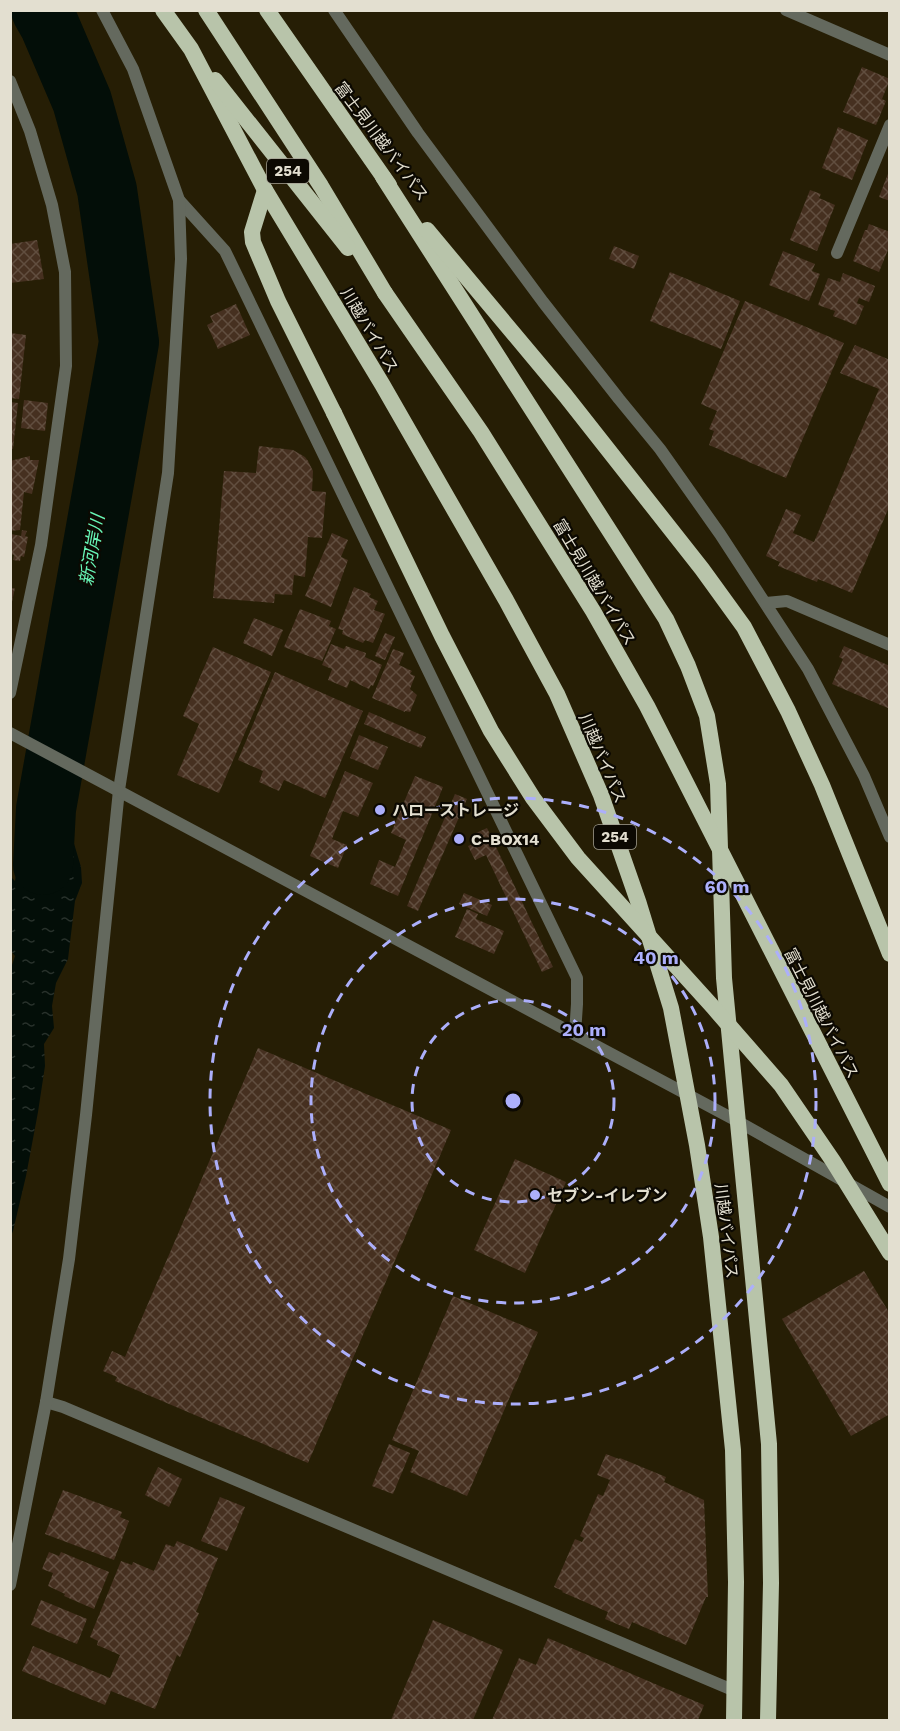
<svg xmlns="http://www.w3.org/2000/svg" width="900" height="1731" font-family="'Work Sans','Noto Sans JP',sans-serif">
	<defs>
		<pattern id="water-ripples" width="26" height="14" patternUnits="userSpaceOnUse" patternTransform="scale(1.5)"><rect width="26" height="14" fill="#030e08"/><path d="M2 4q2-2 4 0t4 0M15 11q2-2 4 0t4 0" fill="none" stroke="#28312b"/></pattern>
		<pattern id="building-cross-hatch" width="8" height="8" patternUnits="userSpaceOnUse" patternTransform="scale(1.5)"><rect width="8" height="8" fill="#463020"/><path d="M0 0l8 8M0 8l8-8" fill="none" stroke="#614e3f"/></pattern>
	</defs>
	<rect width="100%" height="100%" fill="#261e05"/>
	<polygon fill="url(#water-ripples)" points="45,780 70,793 74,811 70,830 81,867 82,883 75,901 68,959 56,983 52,1006 54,1028 44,1044 45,1066 38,1112 26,1176 13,1231 11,1236 10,971 15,956 11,951 12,890 11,877 15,881 20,846 34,841"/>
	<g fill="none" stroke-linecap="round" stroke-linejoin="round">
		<polyline stroke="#030e08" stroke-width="60" points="41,10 49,24 82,101 107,190 129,342 46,809 43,865"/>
	</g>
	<g fill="url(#building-cross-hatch)">
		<polygon points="862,67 890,79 882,99 886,101 876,125 843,112"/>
		<polygon points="838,127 868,140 852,180 822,168"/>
		<polygon points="889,171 890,171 890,201 879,197"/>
		<polygon points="810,190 821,194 819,198 835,205 817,251 790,240"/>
		<polygon points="869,224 890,232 890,245 879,272 853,261 865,230 867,230"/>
		<polygon points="37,240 44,279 10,283 10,244"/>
		<polygon points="614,246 639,256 634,269 609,259"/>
		<polygon points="783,251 815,264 812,271 820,274 809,301 769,285"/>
		<polygon points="670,272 740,301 721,349 650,321"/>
		<polygon points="843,273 875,286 869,302 859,298 857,303 864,306 856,325 833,316 835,311 818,305 828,278 840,282"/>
		<polygon points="745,301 844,343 786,478 709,445 714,431 709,429 717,411 701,404"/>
		<polygon points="236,304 250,335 218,349 207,325 213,322 210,316"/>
		<polygon points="10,333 26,335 19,399 10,398"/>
		<polygon points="855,345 890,360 890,505 852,593 818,579 817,582 778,566 780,562 766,556 786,509 801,515 793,533 814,542 879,389 840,373"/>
		<polygon points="24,400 48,403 45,431 21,428"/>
		<polygon points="10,402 18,403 13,449 10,448"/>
		<polygon points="259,446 293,450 305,457 308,461 313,471 312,491 326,492 322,538 308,537 305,577 294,575 292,595 275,594 274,603 213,598 224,471 256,473"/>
		<polygon points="30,456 30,460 39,460 32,494 24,492 20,530 10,531 10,461"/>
		<polygon points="22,530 27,531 25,536 28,537 24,557 21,556 20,561 13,560 14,555 10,554 10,537 11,534 21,536"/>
		<polygon points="332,533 348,540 341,557 348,560 331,607 305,596"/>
		<polygon points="354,587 371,594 369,597 378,601 374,610 385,614 373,643 365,640 363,643 342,634 343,630 338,629"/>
		<polygon points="15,588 11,606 10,606 10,589"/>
		<polygon points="300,609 331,621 329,626 336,629 322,661 284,647"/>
		<polygon points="254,618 283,630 272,656 243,643"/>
		<polygon points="385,633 395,637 385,660 375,656"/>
		<polygon points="331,644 344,649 346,646 366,653 365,657 382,665 373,686 371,685 369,689 350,680 347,688 328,680 332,669 322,665"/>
		<polygon points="844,646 890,666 890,709 832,684 843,659 839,657"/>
		<polygon points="213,647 271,672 219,793 177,775 199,724 183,716"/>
		<polygon points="393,649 404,653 399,665 412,671 410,674 415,676 410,689 417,695 410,712 405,711 405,712 372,698"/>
		<polygon points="275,672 363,711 325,798 284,780 279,791 259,782 263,771 238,760"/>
		<polygon points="369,712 426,737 421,748 364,724"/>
		<polygon points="359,735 388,747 378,770 350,758"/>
		<polygon points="345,771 373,783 358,817 343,811 332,839 347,845 338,868 310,856"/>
		<polygon points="415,776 443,787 398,896 370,884 379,860 395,867 406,840 391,833"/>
		<polygon points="455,794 467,799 418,911 407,906"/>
		<polygon points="487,828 553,967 542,972 486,855 475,860 468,846 480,841 476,833"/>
		<polygon points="464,893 492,905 487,916 459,904"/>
		<polygon points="467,909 478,914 476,919 504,931 494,954 455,937"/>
		<polygon points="258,1048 451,1130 308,1463 115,1381 117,1377 103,1371 112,1351 125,1357"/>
		<polygon points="515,1159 566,1182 525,1273 474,1250"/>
		<polygon points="864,1271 890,1314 890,1414 851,1436 782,1319"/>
		<polygon points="453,1296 538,1332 467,1496 410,1472 419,1451 392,1440"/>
		<polygon points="389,1444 410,1453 393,1494 372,1486"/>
		<polygon points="606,1454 619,1459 620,1458 666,1477 664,1482 704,1500 708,1597 706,1597 686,1645 632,1622 629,1629 605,1619 608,1612 562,1592 563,1591 554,1587 575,1539 582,1542 584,1538 580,1536 598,1494 603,1496 610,1480 597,1475"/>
		<polygon points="158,1467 182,1479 169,1507 145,1495"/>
		<polygon points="63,1490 122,1512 120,1517 129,1521 114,1560 45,1534"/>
		<polygon points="220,1497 245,1507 227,1551 201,1541"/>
		<polygon points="177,1541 218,1558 196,1612 199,1613 180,1657 177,1655 155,1709 111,1691 105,1705 22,1671 33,1646 110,1678 120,1655 97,1645 98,1641 90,1637 121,1561 132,1565 133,1562 154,1571 166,1544 174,1547"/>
		<polygon points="49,1552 59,1556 61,1552 109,1572 94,1609 64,1596 65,1594 48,1586 53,1573 42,1569"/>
		<polygon points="41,1600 87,1619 77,1644 31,1625"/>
		<polygon points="433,1620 503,1650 473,1720 391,1720"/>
		<polygon points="548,1638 704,1705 698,1720 492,1720 519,1658 536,1665"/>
	</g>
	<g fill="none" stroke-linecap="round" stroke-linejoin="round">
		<polyline stroke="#64695e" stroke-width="12" points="837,253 890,125"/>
		<g stroke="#64695e" stroke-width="12">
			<polyline points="334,10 418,133 543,302 619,399 660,449 720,534 808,669 864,776 890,837"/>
			<polyline points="786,10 890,55"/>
			<polyline points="10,81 30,131 52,205 65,272 66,366 41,545 10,693"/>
			<polyline points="179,200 225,251 577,978 577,1004 575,1034"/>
			<polyline points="766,603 787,601 890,645"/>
			<polyline points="46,1402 63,1407 735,1691"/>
			<polyline points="10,1585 46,1402 69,1259 86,1115 119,790 168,473 181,259 179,200 133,69 102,10"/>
		</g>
		<polyline stroke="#64695e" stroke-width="12" points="10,733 737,1121 890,1207"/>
		<g stroke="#b8c4aa" stroke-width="16">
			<polyline points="163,10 191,49 265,190 382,384 506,600 557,694 601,795 639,904 671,1008 697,1145 711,1237 733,1450 736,1582 734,1720"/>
			<polyline points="206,10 321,186 385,293"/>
			<polyline points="267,10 389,185"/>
			<polyline points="215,80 348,248"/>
			<polyline points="383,177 666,619 688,666 707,716 718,784 724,978 769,1444 771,1583 768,1720"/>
			<polyline points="265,190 252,232 253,242 278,301 334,413"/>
			<polyline points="427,230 565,395 702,569 744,627 788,711 822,785 890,954"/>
		</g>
		<g stroke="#b8c4aa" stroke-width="16">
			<polyline points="385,293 481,432 593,611 647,706 890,1184"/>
			<polyline points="334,413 442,636 491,731 533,798 578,858 713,1007 781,1085 833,1161 890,1253"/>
		</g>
	</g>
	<g fill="none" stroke="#acaffb" stroke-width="3" stroke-dasharray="10 8">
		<circle cx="513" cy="1101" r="101"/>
		<circle cx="513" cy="1101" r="202"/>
		<circle cx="513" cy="1101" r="303"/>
	</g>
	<g fill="#acaffb" stroke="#0c0902" stroke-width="2">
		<circle cx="380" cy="810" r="6"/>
		<circle cx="459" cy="839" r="6"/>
		<circle cx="535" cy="1195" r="6"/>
	</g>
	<g text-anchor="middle" stroke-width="4.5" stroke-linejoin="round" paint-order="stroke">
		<g fill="#0c0902" stroke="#a29f92" stroke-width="1.5">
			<rect x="267" y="159" width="42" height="24" rx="4.5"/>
			<rect x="594" y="825" width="42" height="24" rx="4.5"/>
		</g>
		<g font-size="15" font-weight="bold" fill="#e3dfd0">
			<text x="288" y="176">254</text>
			<text x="615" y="842">254</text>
		</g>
		<g font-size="16" fill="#e3dfd0" stroke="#0c0902">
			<text transform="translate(382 141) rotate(53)" y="6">富士見川越バイパス</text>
			<text transform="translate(370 330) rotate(59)" y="6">川越バイパス</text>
			<text transform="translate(595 582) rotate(59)" y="6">富士見川越バイパス</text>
			<text transform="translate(603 758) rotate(67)" y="6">川越バイパス</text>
			<text transform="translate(822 1013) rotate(63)" y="6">富士見川越バイパス</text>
			<text transform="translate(727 1231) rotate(83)" y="6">川越バイパス</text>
		</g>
		<g font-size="16" font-weight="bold" fill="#e3dfd0" stroke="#0c0902" text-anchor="start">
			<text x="392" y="816">ハローストレージ</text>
			<text x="471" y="845">C-BOX14</text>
			<text x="547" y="1201">セブン-イレブン</text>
		</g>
		<g font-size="18" font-style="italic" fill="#67f5b6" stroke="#0c0902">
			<text transform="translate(92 550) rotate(-80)" y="6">新河岸川</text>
		</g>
	</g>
	<circle cx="513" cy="1101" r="9" fill="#acaffb" stroke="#0c0902" stroke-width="3"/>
	<g font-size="18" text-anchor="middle" font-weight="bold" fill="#acaffb" stroke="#0c0902" stroke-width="4.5" stroke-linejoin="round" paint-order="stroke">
		<text x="727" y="893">60 m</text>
		<text x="656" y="964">40 m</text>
		<text x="584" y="1036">20 m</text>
	</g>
	<rect width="900" height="1731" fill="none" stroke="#e3dfd0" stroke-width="24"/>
</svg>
